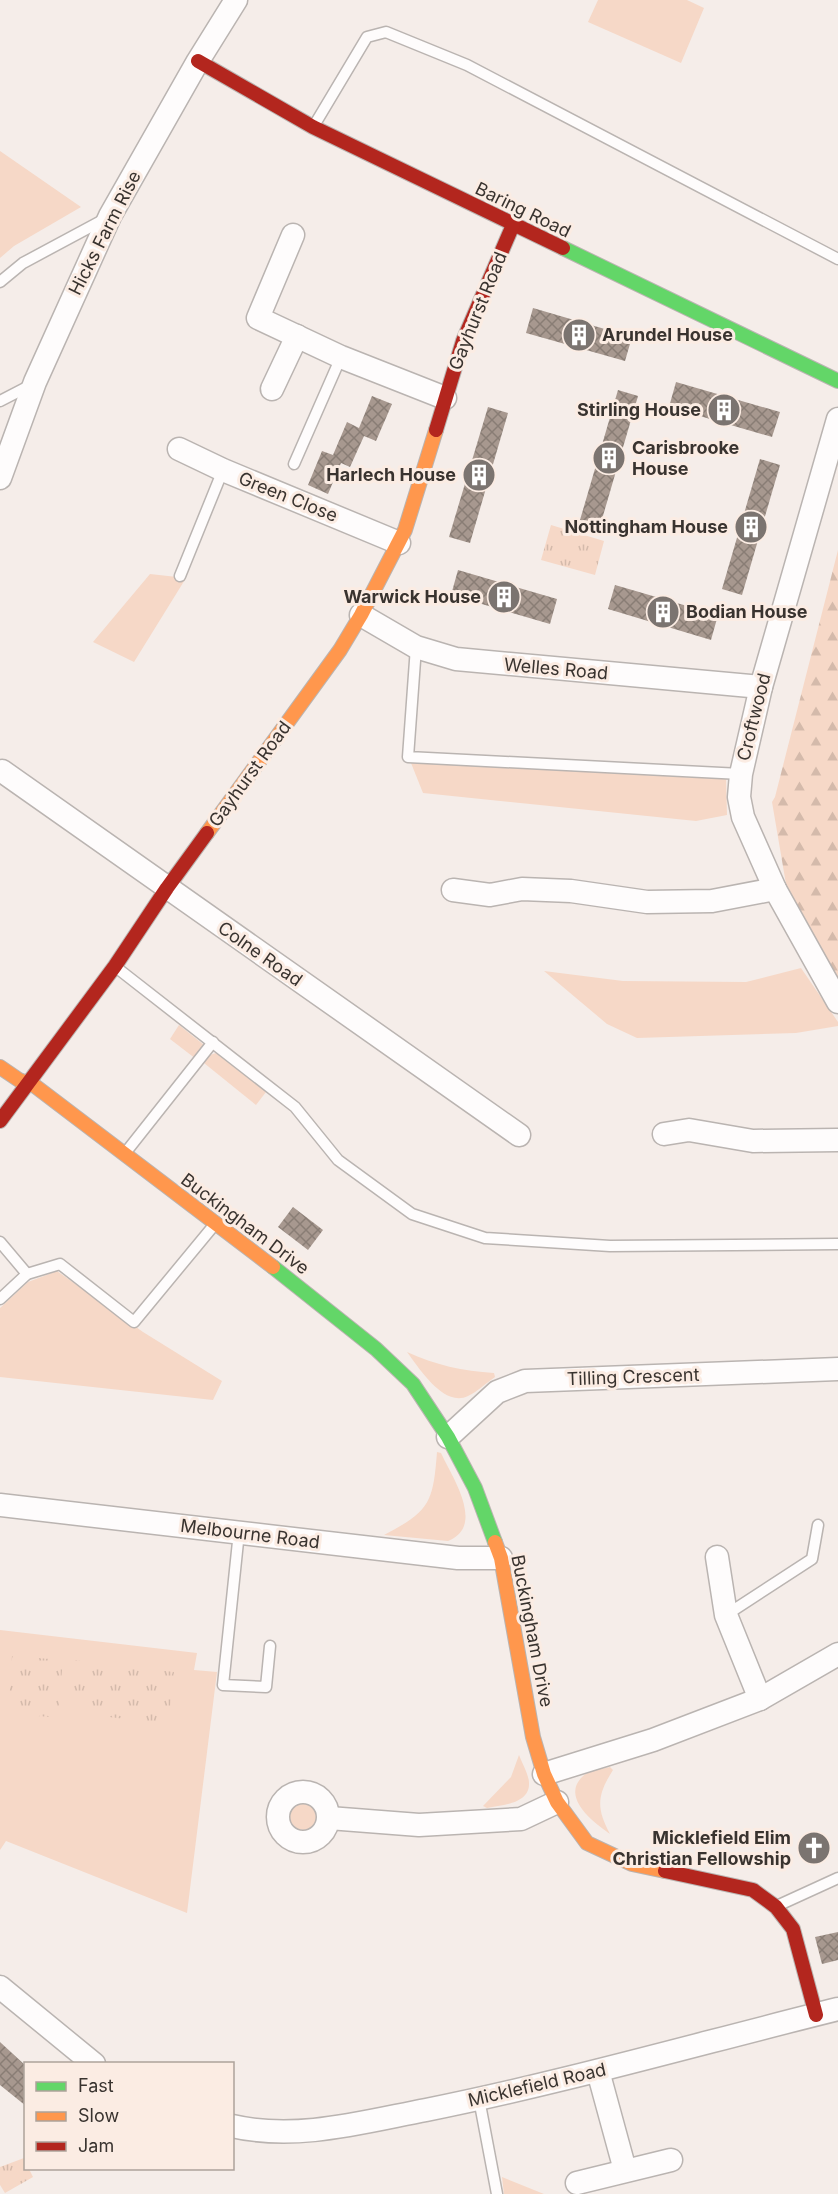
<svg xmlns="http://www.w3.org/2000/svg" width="838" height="2194" font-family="Inter,sans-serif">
	<defs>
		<pattern id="forest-firs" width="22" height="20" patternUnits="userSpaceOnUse" patternTransform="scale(1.5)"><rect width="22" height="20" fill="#f6d8c7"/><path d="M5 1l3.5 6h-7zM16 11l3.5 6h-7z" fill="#d4baab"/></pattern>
		<pattern id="park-tufts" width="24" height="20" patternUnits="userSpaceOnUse" patternTransform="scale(1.5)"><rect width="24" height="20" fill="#f6d8c7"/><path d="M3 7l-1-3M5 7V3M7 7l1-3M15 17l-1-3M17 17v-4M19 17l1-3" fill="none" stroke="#d4baab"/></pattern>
		<pattern id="building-cross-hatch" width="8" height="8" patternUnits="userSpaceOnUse" patternTransform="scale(1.5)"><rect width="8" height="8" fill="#a7988f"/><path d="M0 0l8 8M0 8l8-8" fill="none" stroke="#897d75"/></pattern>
	</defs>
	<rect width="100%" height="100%" fill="#f5ede9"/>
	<g fill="#f6d8c7">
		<polygon points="598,0 687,0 704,8 681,63 588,22"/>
		<polygon points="0,151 81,207 14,246 0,258"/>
		<polygon points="150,574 186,578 134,662 93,642"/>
		<polygon points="411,763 726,777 727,815 696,821 423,793"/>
		<polygon points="801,968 838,1022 838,1026 796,1033 637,1038 607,1024 544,971 623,981 746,982"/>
		<polygon points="179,1025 204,1045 196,1059 170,1039"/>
		<polygon points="216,1053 266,1092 256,1105 204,1063 210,1055"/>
		<polygon points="57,1271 143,1332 222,1381 213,1400 0,1377 0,1308 28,1282"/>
		<path d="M 407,1352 C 435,1365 463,1371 494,1373 L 495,1377 C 486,1383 477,1392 468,1396 C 444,1408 419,1368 407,1352 Z"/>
		<path d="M 437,1452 L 441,1453 C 452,1477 486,1526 448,1541 L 384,1535 C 430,1511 433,1503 437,1452 Z"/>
		<polygon points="0,1630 197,1653 194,1670 217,1672 187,1913 6,1841 0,1850"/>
		<path d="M 519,1755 C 522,1763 529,1775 529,1783 C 530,1804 502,1805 487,1808 L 483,1806 L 511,1777 Z"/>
		<path d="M 610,1767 L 613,1770 C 597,1795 596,1808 610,1834 C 594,1823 561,1798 582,1777 C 588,1770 601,1769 610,1767 Z"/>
		<circle cx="304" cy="1812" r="18"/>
		<polygon points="502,2177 544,2194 504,2194"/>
	</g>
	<polygon fill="url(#forest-firs)" points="838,550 838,980 787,890 772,802 775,797"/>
	<g fill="url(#park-tufts)">
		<polygon points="551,525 604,541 595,575 541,560"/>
		<polygon points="12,1656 63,1660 58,1713 52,1717 8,1714"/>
		<polygon points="73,1660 174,1672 168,1724 67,1712"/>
		<polygon points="24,2158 26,2168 29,2169 33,2177 5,2193 0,2185 0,2167"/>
	</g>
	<g fill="url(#building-cross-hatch)">
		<polygon points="533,308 632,337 625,361 526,333"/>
		<polygon points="676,382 780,412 772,437 669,407"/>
		<polygon points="618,390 638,396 600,526 580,520"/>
		<polygon points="372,396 392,404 376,441 364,436 350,467 341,463 328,494 308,485 322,451 333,455 347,422 359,428"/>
		<polygon points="488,407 508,413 470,543 449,537"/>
		<polygon points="760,459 780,465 742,595 722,589"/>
		<polygon points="458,570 557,599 550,624 451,595"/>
		<polygon points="615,585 718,615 711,640 608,609"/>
		<polygon points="293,1207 323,1230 308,1250 278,1227"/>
		<polygon points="838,1932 838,1960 822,1964 815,1937"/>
		<polygon points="0,2042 26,2066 26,2106 0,2085"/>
	</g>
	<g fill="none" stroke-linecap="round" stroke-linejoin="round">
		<g stroke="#bab4b1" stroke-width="13">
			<g id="lane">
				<polyline points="315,124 367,37 386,32 467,65 838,259"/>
				<polyline points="0,282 23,263 105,219"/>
				<polyline points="0,401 33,384"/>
				<polyline points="294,464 341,357"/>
				<polyline points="180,576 223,470"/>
				<polyline points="416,647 408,757 741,774"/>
				<polyline points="117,968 295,1107 338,1160 412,1214 485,1238 610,1246 838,1244"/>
				<polyline points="126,1152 213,1042"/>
				<polyline points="0,1242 27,1274"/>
				<polyline points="0,1299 27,1274 60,1264 134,1322 215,1224"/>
				<polyline points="239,1532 223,1685 266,1687 270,1646"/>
				<polyline points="726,1615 812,1559 818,1525"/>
				<polyline points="779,1905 838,1878"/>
				<polyline points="479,2099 497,2194"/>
			</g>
		</g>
		<g stroke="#bab4b1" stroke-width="25">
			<g id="street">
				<polyline points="293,235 258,318 341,357 445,398"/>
				<polyline points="272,389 297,336"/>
				<polyline points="838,419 761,687 741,774 739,797 743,817 775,889 838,1002"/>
				<polyline points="179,449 223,470 399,543"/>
				<polyline points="0,478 35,382 110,216 198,61 236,0"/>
				<polyline points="361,615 416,647 456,659 761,687"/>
				<polyline points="2,771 519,1135"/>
				<polyline points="453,890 490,895 522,889 571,891 647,902 712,901 775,889"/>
				<polyline points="664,1134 689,1130 753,1141 838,1140"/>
				<polyline points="448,1437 497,1392 525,1381 838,1369"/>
				<polyline points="0,1505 458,1558 501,1558"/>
				<polyline points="717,1557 726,1615 760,1699"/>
				<polyline points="544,1774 653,1740 760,1699 838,1654"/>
				<circle cx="303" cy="1817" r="25"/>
				<polyline points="329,1818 419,1825 521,1819 557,1802"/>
				<polyline points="0,1987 94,2064"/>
				<polyline points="598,2071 625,2170"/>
				<path d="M 232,2126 C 297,2141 363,2122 426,2110 C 565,2082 701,2043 838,2009"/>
				<polyline points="577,2183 671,2160"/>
			</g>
		</g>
		<g stroke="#bab4b1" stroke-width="16">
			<g id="fast">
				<polyline points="563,248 838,381"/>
				<polyline points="273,1267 376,1349 413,1384 448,1437 475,1488 495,1542"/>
			</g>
		</g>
		<g stroke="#bab4b1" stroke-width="16">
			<g id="slow">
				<polyline points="207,833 340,650 361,615 405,530 436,430"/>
				<polyline points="0,1067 19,1080 35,1086 273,1267"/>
				<polyline points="495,1542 501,1558 533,1737 544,1774 557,1802 587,1843 632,1864 665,1871"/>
			</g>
		</g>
		<g stroke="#bab4b1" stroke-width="16">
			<g id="jam">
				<polyline points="198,61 313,127 563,248"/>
				<polyline points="436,430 463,341 513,225"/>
				<polyline points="0,1121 115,966 167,888 207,833"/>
				<polyline points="665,1871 753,1890 776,1907 793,1929 816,2015"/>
			</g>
		</g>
		<use href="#lane" stroke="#fefcfc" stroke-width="10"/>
		<use href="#street" stroke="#fefcfc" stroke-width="22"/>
		<use href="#fast" stroke="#63d668" stroke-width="14"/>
		<use href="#slow" stroke="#ff974d" stroke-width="14"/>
		<use href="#jam" stroke="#b3261e" stroke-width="14"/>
	</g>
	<defs>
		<g id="building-disc" transform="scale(1.725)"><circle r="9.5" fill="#7b7470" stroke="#fbece3"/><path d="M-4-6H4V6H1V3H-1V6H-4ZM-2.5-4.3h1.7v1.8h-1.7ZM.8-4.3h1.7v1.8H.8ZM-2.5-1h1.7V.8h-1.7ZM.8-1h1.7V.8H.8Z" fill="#fff"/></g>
		<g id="church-disc" transform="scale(1.725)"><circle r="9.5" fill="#7b7470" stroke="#fbece3"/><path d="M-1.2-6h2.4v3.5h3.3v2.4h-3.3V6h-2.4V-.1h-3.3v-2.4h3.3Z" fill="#fff"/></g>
	</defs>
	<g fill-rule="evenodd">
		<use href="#building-disc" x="579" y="335"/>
		<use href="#building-disc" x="724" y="410"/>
		<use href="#building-disc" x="609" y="458"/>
		<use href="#building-disc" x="479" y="475"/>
		<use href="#building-disc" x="751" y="527"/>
		<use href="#building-disc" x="504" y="597"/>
		<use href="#building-disc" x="663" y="612"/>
		<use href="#church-disc" x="814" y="1848"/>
	</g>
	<g text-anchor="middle" stroke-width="6" stroke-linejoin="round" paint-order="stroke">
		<g font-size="18" fill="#39332f" stroke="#fbece3">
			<text transform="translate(523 210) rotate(26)" y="6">Baring Road</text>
			<text transform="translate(105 233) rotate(-63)" y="6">Hicks Farm Rise</text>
			<text transform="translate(478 311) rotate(-68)" y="6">Gayhurst Road</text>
			<text transform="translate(288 497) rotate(22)" y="6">Green Close</text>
			<text transform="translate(556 669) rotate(5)" y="6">Welles Road</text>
			<text transform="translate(754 717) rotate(-76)" y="6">Croftwood</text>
			<text transform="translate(250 774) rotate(-54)" y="6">Gayhurst Road</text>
			<text transform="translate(260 954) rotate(35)" y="6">Colne Road</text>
			<text transform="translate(245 1224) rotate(37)" y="6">Buckingham Drive</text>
			<text transform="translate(633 1377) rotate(-2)" y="6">Tilling Crescent</text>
			<text transform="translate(250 1534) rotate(7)" y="6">Melbourne Road</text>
			<text transform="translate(532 1631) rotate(79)" y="6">Buckingham Drive</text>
			<text transform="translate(537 2085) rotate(-13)" y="6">Micklefield Road</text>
		</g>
		<g font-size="18" font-weight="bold" fill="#39332f" stroke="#fbece3" text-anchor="end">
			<text x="602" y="341" text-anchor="start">Arundel House</text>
			<text x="701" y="416">Stirling House</text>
			<text x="632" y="454" text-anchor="start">Carisbrooke<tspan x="632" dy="21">House</tspan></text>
			<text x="456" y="481">Harlech House</text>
			<text x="728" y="533">Nottingham House</text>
			<text x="481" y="603">Warwick House</text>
			<text x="686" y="618" text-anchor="start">Bodian House</text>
			<text x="791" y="1844">Micklefield Elim<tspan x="791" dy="21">Christian Fellowship</tspan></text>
		</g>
	</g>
	<rect x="24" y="2062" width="210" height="108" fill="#fbece3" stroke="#ada29b" stroke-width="1.5"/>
	<rect x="36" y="2082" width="30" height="9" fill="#63d668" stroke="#ada29b" stroke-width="1.5"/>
	<text x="78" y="2092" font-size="18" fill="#39332f">Fast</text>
	<rect x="36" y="2112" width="30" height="9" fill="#ff974d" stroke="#ada29b" stroke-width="1.5"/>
	<text x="78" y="2122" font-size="18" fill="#39332f">Slow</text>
	<rect x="36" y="2142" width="30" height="9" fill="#b3261e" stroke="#ada29b" stroke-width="1.5"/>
	<text x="78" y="2152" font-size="18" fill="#39332f">Jam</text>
</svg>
